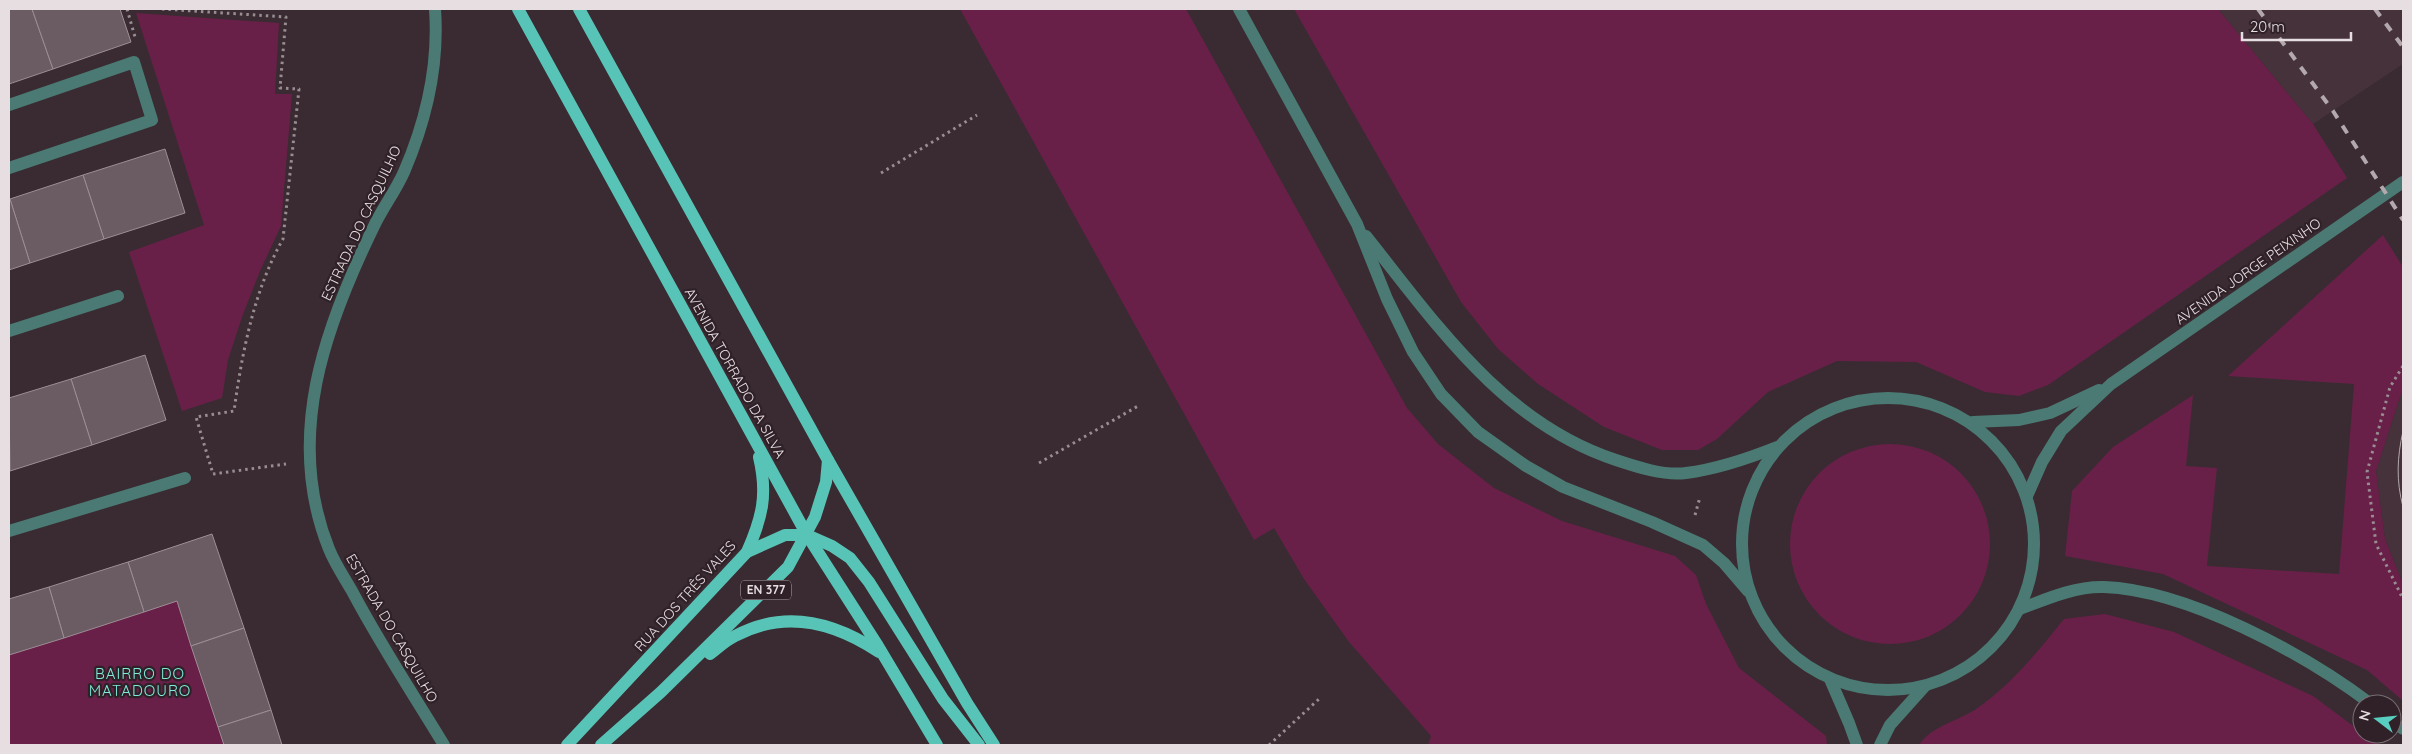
<svg xmlns="http://www.w3.org/2000/svg" width="2412" height="754" font-family="Quicksand,sans-serif">
	<rect width="100%" height="100%" fill="#392b31"/>
	<g fill="#46323b">
		<polygon points="2218,9 2403,9 2403,64 2313,124"/>
		<polygon points="2403,388 2403,584 2385,539 2376,471"/>
	</g>
	<g fill="#682048">
		<polygon points="960,9 1186,9 1407,408 1438,444 1494,488 1562,521 1675,556 1696,575 1706,604 1739,668 1826,736 1827,745 1428,745 1431,736 1349,642 1304,579 1274,528 1254,540"/>
		<polygon points="1294,9 2218,9 2313,124 2347,178 2048,385 2019,396 1985,392 1916,362 1837,361 1768,392 1717,439 1698,450 1662,450 1604,427 1538,384 1498,349 1461,302"/>
		<polygon points="136,13 279,23 275,94 292,94 281,226 260,271 242,317 228,360 222,398 182,411 129,252 204,225"/>
		<polygon points="2383,235 2403,267 2403,388 2376,471 2385,539 2403,584 2403,701 2367,670 2163,574 2065,556 2072,491 2113,447 2193,395 2186,466 2217,468 2207,566 2339,574 2354,384 2228,376"/>
		<circle cx="1890" cy="544" r="100"/>
		<polygon points="177,601 224,745 10,745 9,655"/>
		<path d="M 2105,614 L 2174,632 L 2313,696 L 2379,745 L 1919,745 C 1932,725 1960,721 1979,707 C 2013,683 2038,651 2064,619 Z"/>
	</g>
	<g fill="#6b5b62" stroke="#9e8d94">
		<polygon points="9,9 32,9 53,69 9,84"/>
		<polygon points="32,9 120,9 131,42 53,69"/>
		<polygon points="165,149 185,213 104,239 83,175"/>
		<polygon points="83,175 104,239 30,263 10,199"/>
		<polygon points="10,199 30,263 9,270 9,200"/>
		<polygon points="145,355 166,420 92,445 71,379"/>
		<polygon points="71,379 92,445 10,471 9,398"/>
		<polygon points="212,534 244,628 191,646 177,601 144,612 128,562"/>
		<polygon points="128,562 144,612 64,638 49,587"/>
		<polygon points="49,587 64,638 9,655 9,599"/>
		<polygon points="244,628 271,710 218,727 191,646"/>
		<polygon points="271,710 282,745 224,745 218,727"/>
	</g>
	<g fill="none" stroke-linecap="round" stroke-linejoin="round">
		<g stroke="#998d92" stroke-width="3" stroke-dasharray="2.5 4" stroke-linecap="butt">
			<polyline points="127,9 135,37"/>
			<path d="M 162,9 L 286,17 L 280,88 L 299,89 L 283,239 C 254,290 242,353 234,411 L 196,417 L 213,474"/>
			<polyline points="881,173 977,115"/>
			<polyline points="2403,366 2390,387 2367,472 2376,544 2403,599"/>
			<polyline points="1039,463 1138,406"/>
			<polyline points="213,474 286,464"/>
			<polyline points="1695,515 1700,497"/>
			<polyline points="1269,745 1319,699"/>
		</g>
		<g stroke="#4a7a73" stroke-width="12">
			<path d="M 435,9 C 439,64 426,121 404,172 C 396,190 384,206 375,224 C 325,326 284,437 329,549 C 335,564 344,577 352,591 C 380,644 413,694 444,745"/>
			<polyline points="1239,9 1357,224 1387,299 1413,352 1441,394 1478,432 1526,466 1563,487 1652,522 1703,545 1724,563 1748,591"/>
			<polyline points="9,105 134,62 152,120 9,168"/>
			<path d="M 1366,236 C 1437,325 1503,423 1616,460 C 1637,467 1664,476 1686,473 C 1718,469 1747,459 1777,447"/>
			<polyline points="9,331 118,296"/>
			<circle cx="1888" cy="544" r="146"/>
			<polyline points="1973,422 2019,420 2050,413 2099,390"/>
			<polyline points="2027,496 2042,462 2061,431 2111,384 2403,182"/>
			<polyline points="9,531 185,478"/>
			<path d="M 2020,609 C 2046,599 2076,586 2104,587 C 2187,590 2305,654 2371,704"/>
			<polyline points="1830,679 1849,723 1857,745"/>
			<polyline points="2392,721 2403,729"/>
			<polyline points="1880,745 1890,725 1925,686"/>
		</g>
		<g stroke="#58c4b7" stroke-width="12">
			<polyline points="518,9 807,535 878,646 937,745"/>
			<polyline points="579,9 828,460 967,703 994,745"/>
			<polyline points="747,552 785,535 807,535 832,546 850,558 869,582 943,699 979,745"/>
			<path d="M 710,654 C 718,648 726,640 735,636 C 785,609 834,622 879,652"/>
			<path d="M 567,745 L 747,552 C 762,518 768,495 759,457"/>
			<polyline points="601,745 661,692 788,567 815,517 826,482 828,460"/>
		</g>
		<path stroke="#b3a8ad" stroke-width="1" d="M 2403,431 C 2397,458 2396,480 2403,507"/>
		<g stroke="#b3a8ad" stroke-width="4" stroke-dasharray="9 9" stroke-linecap="butt">
			<polyline points="2258,9 2333,111 2403,220"/>
			<polyline points="2375,9 2403,47"/>
		</g>
	</g>
	<g text-anchor="middle" stroke-width="4.5" stroke-linejoin="round" paint-order="stroke">
		<rect fill="#2f2127" stroke="#b0a5aa" stroke-width="1" x="741" y="580.5" width="50" height="19" rx="4"/>
		<g font-size="12" font-weight="bold" fill="#e7dee2">
			<text x="766" y="594">EN 377</text>
		</g>
		<g font-size="14" fill="#e7dee2" stroke="#2f2127">
			<text transform="translate(361 223) rotate(-65)" y="5">ESTRADA DO CASQUILHO</text>
			<text transform="translate(2248 271) rotate(-35)" y="5">AVENIDA JORGE PEIXINHO</text>
			<text transform="translate(735 373) rotate(61)" y="5">AVENIDA TORRADO DA SILVA</text>
			<text transform="translate(685 596) rotate(-48)" y="5">RUA DOS TRÊS VALES</text>
			<text transform="translate(392 628) rotate(60)" y="5">ESTRADA DO CASQUILHO</text>
		</g>
		<g font-size="15" letter-spacing="1" fill="#82eadc" stroke="#2f2127">
			<text x="140" y="679">BAIRRO DO<tspan x="140" dy="17">MATADOURO</tspan></text>
		</g>
	</g>
	<rect width="2412" height="754" fill="none" stroke="#e7dee2" stroke-width="20"/>
	<g transform="translate(2377 719) rotate(286)"><circle r="24" fill="#2f2127" stroke="#796d72"/>
	<path d="M0-4L9 19L0 12L-9 19Z" fill="#58cec0"/>
	<text y="-8" font-size="14" font-weight="bold" text-anchor="middle" fill="#e7dee2">N</text>
	</g>
	<path d="M2242 32v8h109v-8" fill="none" stroke="#e7dee2" stroke-width="2.5"/>
	<text x="2250" y="32" font-size="15" fill="#e7dee2" stroke="#2f2127" stroke-width="4" paint-order="stroke">20 m</text>
</svg>
